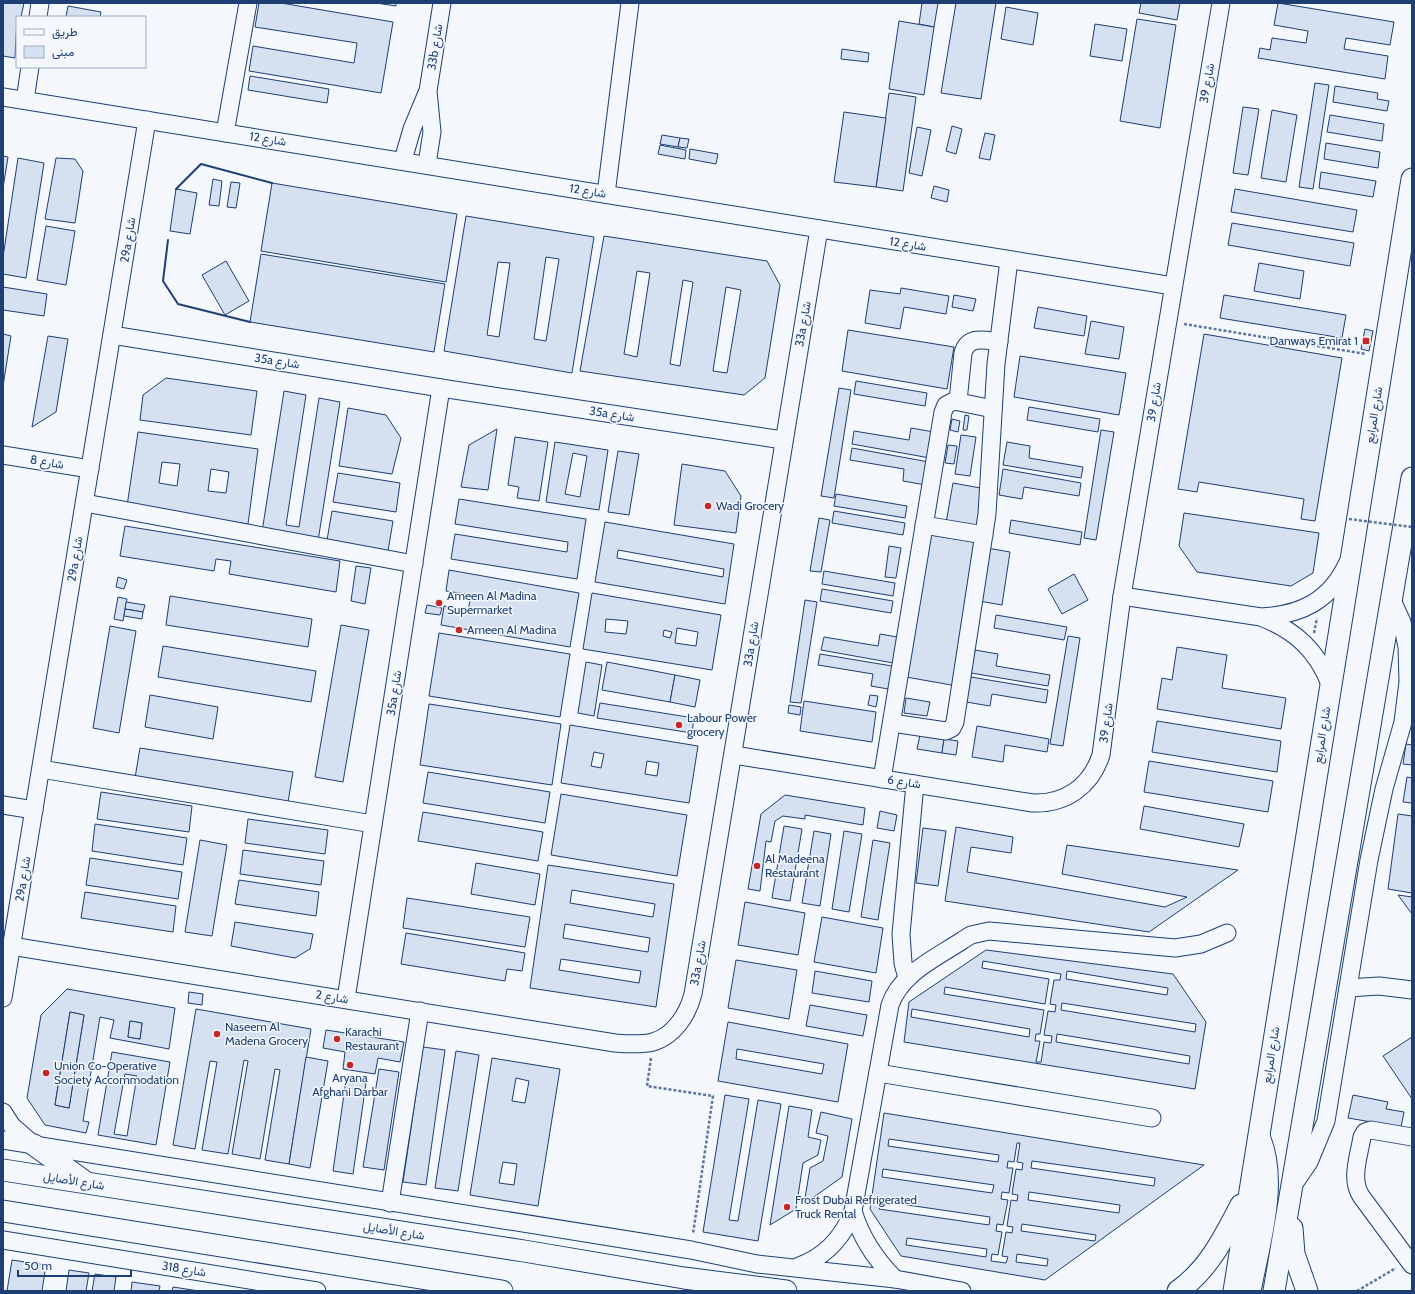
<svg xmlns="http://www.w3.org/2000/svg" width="1415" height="1294" font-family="Cabin,Vazirmatn,sans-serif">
	<rect width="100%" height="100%" fill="#f4f7fb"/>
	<g fill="#d5e0f0" stroke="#1d3f73" fill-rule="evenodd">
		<polygon points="3,3 24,3 21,17 17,17 15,58 3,56"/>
		<polygon points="259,3 281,3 393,22 381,93 249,71 253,46 354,63 357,43 255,27"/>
		<polygon points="376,3 396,3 396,6"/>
		<polygon points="922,3 938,3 934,27 919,24"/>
		<polygon points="956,3 996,3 981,99 941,93"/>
		<polygon points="1141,3 1180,3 1177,20 1139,13"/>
		<polygon points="1278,3 1394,22 1390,45 1346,38 1344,49 1388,56 1385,79 1258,58 1260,48 1270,50 1272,38 1306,43 1308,31 1274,25"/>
		<polygon points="68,6 101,12 100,17 66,17"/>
		<polygon points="1006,7 1038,13 1033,45 1001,39"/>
		<polygon points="1137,19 1176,25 1160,128 1120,121"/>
		<polygon points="899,21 934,27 924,95 889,89"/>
		<polygon points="1095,24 1127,29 1122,61 1090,56"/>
		<polygon points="842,49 869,53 868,62 841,59"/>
		<polygon points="250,76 329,89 327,103 248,90"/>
		<polygon points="1315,83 1329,85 1313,189 1299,187"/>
		<polygon points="1335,86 1378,93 1377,99 1389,101 1387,111 1333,102"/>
		<polygon points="889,93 916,97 903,191 876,187"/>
		<polygon points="1243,107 1259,109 1248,175 1233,173"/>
		<polygon points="1272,110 1297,115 1286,182 1261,178"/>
		<polygon points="844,112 886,118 876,187 834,182"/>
		<polygon points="1330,115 1384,124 1382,141 1327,132"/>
		<polygon points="952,126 962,129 956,154 946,151"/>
		<polygon points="917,127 931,130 922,176 909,173"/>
		<polygon points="985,133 995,135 990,160 979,158"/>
		<polygon points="662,135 680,138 678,147 660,144"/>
		<polygon points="680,138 689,139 687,148 678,147"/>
		<polygon points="1326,143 1380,152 1378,168 1324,159"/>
		<polygon points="660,145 686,150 685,159 658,154"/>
		<polygon points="690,149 718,154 716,164 689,159"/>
		<polygon points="3,156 8,157 3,188"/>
		<polygon points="18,158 44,163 26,278 3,274 3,257"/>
		<polygon points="56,158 75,159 83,171 75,223 45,219"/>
		<polygon points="1321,172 1376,181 1373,197 1319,188"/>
		<polygon points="213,179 222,181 219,206 209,205"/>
		<polygon points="231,182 240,183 236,208 227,207"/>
		<polygon points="272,183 457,214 446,282 261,251"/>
		<polygon points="934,186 949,190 947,202 931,198"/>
		<polygon points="176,189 197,193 190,234 170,231"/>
		<polygon points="1235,189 1357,210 1353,232 1231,212"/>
		<path d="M 466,216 L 594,237 L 572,373 L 444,351 ZM 546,257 L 559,259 L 546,341 L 534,339 ZM 498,262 L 510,263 L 499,337 L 487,335 Z"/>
		<polygon points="1232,223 1354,243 1350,266 1228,245"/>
		<polygon points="46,226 75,231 66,285 37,280"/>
		<path d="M 604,236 L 767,261 L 780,285 L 765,378 L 744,395 L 580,371 ZM 637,271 L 650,273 L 637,357 L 624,354 ZM 683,280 L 693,282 L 680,366 L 670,364 ZM 726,287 L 741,290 L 727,373 L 713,371 Z"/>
		<polygon points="261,254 445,284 434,352 250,322"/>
		<polygon points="226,261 249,301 225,315 202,275"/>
		<polygon points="1259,263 1304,271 1300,299 1254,291"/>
		<polygon points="3,287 47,294 44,316 3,310"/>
		<polygon points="901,288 949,296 946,314 904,307 900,329 865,323 870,290 900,294"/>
		<polygon points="954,295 976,299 973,311 952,307"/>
		<polygon points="1224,295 1346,315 1342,338 1220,318"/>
		<polygon points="1038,307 1087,316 1084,336 1034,328"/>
		<polygon points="1091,321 1124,327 1119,359 1085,354"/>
		<polygon points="1365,329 1373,331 1369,351 1361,349"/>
		<polygon points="848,330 954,347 947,389 842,371"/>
		<polygon points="3,334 11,336 3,386"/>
		<polygon points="1204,334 1342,358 1315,521 1301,519 1304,499 1199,482 1197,492 1178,489"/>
		<polygon points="48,336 68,339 56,412 32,427"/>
		<polygon points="1020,356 1126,373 1119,415 1014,397"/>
		<polygon points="166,378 257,391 251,435 140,420 143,395"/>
		<polygon points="856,381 927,393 925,406 854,394"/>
		<polygon points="839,388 851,390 834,498 821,496"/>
		<polygon points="284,391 306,395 286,525 299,527 319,398 340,402 318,541 262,532"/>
		<polygon points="1029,407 1100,419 1098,432 1027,420"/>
		<polygon points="348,408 386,415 401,438 392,474 339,466"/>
		<polygon points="965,415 969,416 967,430 963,430"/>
		<polygon points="952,419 960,421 958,432 950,430"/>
		<polygon points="911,428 934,432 930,458 852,444 854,431 909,440"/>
		<polygon points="497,429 488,490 461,487 469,445"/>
		<polygon points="1101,430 1114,432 1096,540 1084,538"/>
		<path d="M 138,432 L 258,449 L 248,524 L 127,506 ZM 162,462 L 180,464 L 177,486 L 159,483 ZM 211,469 L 229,472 L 226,493 L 208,491 Z"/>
		<polygon points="961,435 976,437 970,476 955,474"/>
		<polygon points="515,437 548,442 539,501 517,498 519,487 508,485"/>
		<path d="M 555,442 L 608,450 L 599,510 L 546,502 ZM 573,453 L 587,456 L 580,497 L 565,494 Z"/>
		<polygon points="1007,442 1030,446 1029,458 1083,467 1081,478 1003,465"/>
		<polygon points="948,445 957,446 954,464 945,463"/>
		<polygon points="852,448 929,462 926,485 903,481 904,469 850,460"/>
		<polygon points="618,451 639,454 629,515 608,512"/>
		<polygon points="682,464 725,471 741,496 736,533 674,525"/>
		<polygon points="1003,469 1081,483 1079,496 1024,487 1022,499 999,495"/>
		<polygon points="338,473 400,483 396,512 333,502"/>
		<polygon points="953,483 986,489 979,529 946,523"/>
		<polygon points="836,494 907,506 905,518 834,506"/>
		<polygon points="459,499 586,519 577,579 451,559 455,534 567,552 568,542 455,524"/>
		<polygon points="332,511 393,521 388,551 327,540"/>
		<polygon points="834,511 905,523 903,535 832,523"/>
		<polygon points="1184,513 1319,533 1313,573 1291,586 1197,572 1179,546"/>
		<polygon points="819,518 830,520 821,572 810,571"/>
		<polygon points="1011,520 1082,532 1080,545 1009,533"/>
		<path d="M 605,522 L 734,544 L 725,604 L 595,582 ZM 618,550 L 724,569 L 723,577 L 617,558 Z"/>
		<polygon points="125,526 340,561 336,592 229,574 231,561 216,559 214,571 120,556"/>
		<polygon points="930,535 980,543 957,686 906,677"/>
		<polygon points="889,546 901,548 896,578 885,577"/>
		<polygon points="987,548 1010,552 1002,605 979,601"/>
		<polygon points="356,566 371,568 365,604 351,601"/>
		<polygon points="449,570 579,593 570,647 441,625 444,606 468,611 471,595 446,591"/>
		<polygon points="824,571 895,583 893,596 822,584"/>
		<polygon points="1074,574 1088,600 1062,614 1048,589"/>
		<polygon points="118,577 127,580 124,589 116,587"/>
		<polygon points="822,589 893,601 891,613 820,601"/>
		<path d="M 592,593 L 721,615 L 712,670 L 583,649 ZM 606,619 L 628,621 L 626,634 L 605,632 ZM 677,628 L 698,632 L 696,646 L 675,643 ZM 664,630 L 672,632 L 670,638 L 663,636 Z"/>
		<polygon points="170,596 312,619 308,647 166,625"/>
		<polygon points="118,597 127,599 123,621 114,619"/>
		<polygon points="805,600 817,602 801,703 790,702"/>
		<polygon points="126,602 145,605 143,612 125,609"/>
		<polygon points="427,605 442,608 440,615 425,613"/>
		<polygon points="125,609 143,612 142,619 124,616"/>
		<polygon points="996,615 1067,627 1064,640 994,628"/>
		<polygon points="341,625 369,630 343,782 315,777"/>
		<polygon points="110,626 136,631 119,733 93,728"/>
		<polygon points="439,633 570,654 560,717 429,696"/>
		<polygon points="880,634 903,638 899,664 821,650 824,637 878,646"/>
		<polygon points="1068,636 1080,638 1063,746 1050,744"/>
		<polygon points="163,646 316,671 311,702 158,677"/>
		<polygon points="1177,647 1227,655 1222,688 1286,698 1281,729 1157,709 1162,678 1172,680"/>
		<polygon points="975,650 998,654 996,666 1050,675 1048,686 971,673"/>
		<polygon points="820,654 898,667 894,690 871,686 873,674 818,665"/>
		<polygon points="586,662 602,665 594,716 578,713"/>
		<polygon points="607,662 675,675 670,702 602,690"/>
		<polygon points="675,675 700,680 695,707 670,702"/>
		<polygon points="971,677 1048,690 1046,703 992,694 990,706 966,702"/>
		<polygon points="150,695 218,707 213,739 145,727"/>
		<polygon points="870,695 878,696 876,707 868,705"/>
		<polygon points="906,698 930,702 927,716 904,713"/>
		<polygon points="804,701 876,712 872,742 800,731"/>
		<polygon points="600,703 694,718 692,733 597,718"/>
		<polygon points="429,704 561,724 552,785 420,765"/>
		<polygon points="789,705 801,707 800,715 788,713"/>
		<polygon points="1157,721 1281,741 1277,772 1152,752"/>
		<path d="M 570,725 L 698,746 L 689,803 L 561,783 ZM 594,752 L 604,754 L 601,768 L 591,766 ZM 647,761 L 659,763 L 657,776 L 645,774 Z"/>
		<polygon points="977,726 1049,739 1047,752 1005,745 1003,762 972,757"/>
		<polygon points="920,735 944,739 942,753 917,749"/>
		<polygon points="944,739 958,741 956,755 942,753"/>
		<polygon points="1406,744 1412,745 1412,765 1403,764"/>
		<polygon points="140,748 293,772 288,802 135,778"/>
		<polygon points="1149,761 1273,781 1268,812 1144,792"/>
		<polygon points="428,772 550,792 545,823 423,803"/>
		<polygon points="1407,777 1412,778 1412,803 1403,802"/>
		<polygon points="101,792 192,806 189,832 97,819"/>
		<polygon points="561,794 687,815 677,876 551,855"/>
		<polygon points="785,795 865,808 863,825 805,815 805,819 783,816 775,821 771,842 766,841 760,891 748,889 761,814"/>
		<polygon points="1144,806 1244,824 1239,847 1140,829"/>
		<polygon points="880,811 897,815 894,831 877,828"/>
		<polygon points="423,812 543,832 538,861 418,841"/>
		<polygon points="1398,814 1412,816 1412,893 1388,889"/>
		<polygon points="248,819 328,830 325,854 245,843"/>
		<polygon points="95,824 187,838 183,865 92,851"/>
		<polygon points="784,826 802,829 790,901 772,898"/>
		<polygon points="956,827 1013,837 1011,853 971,847 967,872 1165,907 1187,897 1062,874 1067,845 1238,870 1149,932 945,901"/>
		<polygon points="923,828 946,831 938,886 916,883"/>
		<polygon points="814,831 831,834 820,906 802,903"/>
		<polygon points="844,831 862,834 849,912 832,909"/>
		<polygon points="200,840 227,845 212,936 185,932"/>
		<polygon points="873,840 890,843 878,920 861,917"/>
		<polygon points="243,850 324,861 321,885 240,874"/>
		<polygon points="90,858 182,872 178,899 86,885"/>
		<polygon points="476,863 540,874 535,905 471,894"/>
		<path d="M 548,865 L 674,884 L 656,1007 L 530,988 ZM 572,890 L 655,904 L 653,917 L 570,903 ZM 565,924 L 650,938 L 648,952 L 563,938 ZM 561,959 L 641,971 L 639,983 L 559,970 Z"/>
		<polygon points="239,880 319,892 316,916 235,904"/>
		<polygon points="85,892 176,906 173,932 81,918"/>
		<polygon points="1398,895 1412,897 1412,914"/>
		<polygon points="407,898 530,917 525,947 403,928"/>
		<polygon points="745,902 805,913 798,955 738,945"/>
		<polygon points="822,917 883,928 876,973 814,962"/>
		<polygon points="235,922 313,934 310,949 295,958 231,946"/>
		<polygon points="406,933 525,953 522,971 507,969 505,981 401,964"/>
		<path d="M 986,950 L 1173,974 L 1206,1022 L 1195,1089 L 904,1042 L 909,1002 ZM 983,961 L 1061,974 L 1060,980 L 1054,980 L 1050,1004 L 1056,1005 L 1055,1012 L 1048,1011 L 1044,1035 L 1052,1036 L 1051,1043 L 1044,1042 L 1041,1062 L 1036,1062 L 1040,1041 L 1035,1041 L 1036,1034 L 1040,1034 L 1044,1010 L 944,994 L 945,987 L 1045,1004 L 1049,979 L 982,968 ZM 1067,971 L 1168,988 L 1167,995 L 1066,979 ZM 1062,1003 L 1196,1024 L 1195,1032 L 1061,1010 ZM 912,1009 L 1030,1029 L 1029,1037 L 911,1017 ZM 1057,1034 L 1190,1056 L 1189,1064 L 1056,1042 Z"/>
		<polygon points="736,960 797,970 789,1019 728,1008"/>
		<polygon points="815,971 872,981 869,1002 812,993"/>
		<path d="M 67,989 L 175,1008 L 169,1049 L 110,1038 L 114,1020 L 100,1017 L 83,1121 L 89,1122 L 86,1133 L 45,1125 L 27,1098 L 41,1015 ZM 70,1012 L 84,1015 L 69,1108 L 55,1105 ZM 130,1021 L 142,1023 L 140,1039 L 128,1037 Z"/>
		<polygon points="189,992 203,994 202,1005 188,1003"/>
		<polygon points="810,1005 867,1015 863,1036 806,1026"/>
		<polygon points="196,1009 311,1029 289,1164 265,1160 280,1070 275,1069 260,1159 232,1154 248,1061 244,1060 228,1154 202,1150 217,1062 210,1061 195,1149 173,1145"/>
		<polygon points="70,1012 84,1015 69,1108 55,1105"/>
		<polygon points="130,1021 142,1023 140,1039 128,1037"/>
		<path d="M 728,1022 L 848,1044 L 838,1102 L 718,1081 ZM 737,1049 L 824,1064 L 822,1074 L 736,1059 Z"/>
		<polygon points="326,1030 404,1042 400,1062 378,1058 375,1074 343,1069 345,1052 323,1048"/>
		<polygon points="1412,1037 1412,1099 1383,1056"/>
		<polygon points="423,1047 445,1050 426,1185 403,1182"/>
		<polygon points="456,1051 479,1055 458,1191 435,1188"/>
		<path d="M 112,1052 L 170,1062 L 156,1145 L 98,1135 ZM 125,1074 L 137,1076 L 127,1136 L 114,1134 Z"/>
		<polygon points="306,1057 328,1061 310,1168 289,1164"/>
		<path d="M 492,1058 L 560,1069 L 538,1206 L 470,1195 ZM 516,1078 L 529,1081 L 525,1103 L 512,1101 ZM 503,1162 L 517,1164 L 514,1185 L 499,1183 Z"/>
		<polygon points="379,1069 399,1072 384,1170 363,1167"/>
		<polygon points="346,1080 366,1083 353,1174 333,1171"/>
		<polygon points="725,1095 749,1099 729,1220 738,1221 758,1100 781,1104 758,1241 703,1232"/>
		<polygon points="1353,1095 1388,1102 1386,1109 1404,1112 1401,1127 1348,1118"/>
		<polygon points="789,1106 812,1110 808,1137 821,1140 818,1155 803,1163 796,1209 770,1225"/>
		<polygon points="821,1112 852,1119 842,1177 804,1204 810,1168 823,1161 828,1136 816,1133"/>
		<path d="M 884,1113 L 1204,1165 L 1045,1280 L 901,1256 L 870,1209 ZM 889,1139 L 999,1155 L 998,1162 L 888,1146 ZM 1017,1143 L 1020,1143 L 1017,1162 L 1023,1163 L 1022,1170 L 1016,1169 L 1012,1194 L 1018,1195 L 1017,1201 L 1011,1200 L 1007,1226 L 1013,1227 L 1012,1233 L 1006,1232 L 1002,1256 L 1008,1257 L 1006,1263 L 991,1261 L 992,1254 L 998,1255 L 1002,1232 L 996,1231 L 997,1224 L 1003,1225 L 1008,1200 L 1001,1199 L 1002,1192 L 1009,1193 L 1013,1168 L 1007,1168 L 1008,1161 L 1014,1162 ZM 1032,1161 L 1155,1178 L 1154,1186 L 1031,1168 ZM 883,1169 L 994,1185 L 992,1193 L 882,1177 ZM 1029,1192 L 1120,1205 L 1119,1213 L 1028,1200 ZM 880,1201 L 990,1217 L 989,1225 L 879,1209 ZM 1022,1224 L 1096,1235 L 1095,1241 L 1021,1231 ZM 907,1238 L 987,1249 L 986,1257 L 906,1245 ZM 1017,1254 L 1048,1259 L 1047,1266 L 1016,1262 Z"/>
		<polygon points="12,1260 46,1265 42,1291 7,1291"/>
		<polygon points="69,1270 89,1273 86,1291 66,1291"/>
		<polygon points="95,1274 116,1277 114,1291 92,1291"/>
		<polygon points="132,1282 160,1286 159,1291 131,1291"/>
		<polygon points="173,1287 199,1291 172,1291"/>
	</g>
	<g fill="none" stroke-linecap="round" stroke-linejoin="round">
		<g stroke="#1d3f73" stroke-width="19">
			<g id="minor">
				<polyline points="38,17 40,3"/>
				<polyline points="3,97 1173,286"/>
				<polyline points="25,100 30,67"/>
				<polyline points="225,133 248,3"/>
				<polyline points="403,160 412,129 427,93"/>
				<polyline points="427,164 432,132 428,91 442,3"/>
				<polyline points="606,194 630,3"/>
				<polyline points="112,335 441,388 783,440"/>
				<path d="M 958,401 L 963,353 C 968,335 985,340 999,342"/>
				<polyline points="3,455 90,469"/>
				<polyline points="85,503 414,564"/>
				<polyline points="924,525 984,535"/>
				<path d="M 1122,596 L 1261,617 C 1302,615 1331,600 1348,562"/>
				<path d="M 1263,618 C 1296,631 1317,651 1330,684"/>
				<polyline points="892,723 946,731 952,728 955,722 987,514 996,364 1009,260"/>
				<path d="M 734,755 L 1033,803 C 1066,804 1091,786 1101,755 L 1122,596 L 1221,3"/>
				<polyline points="41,769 373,824"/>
				<polyline points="882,779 943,412 946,405 954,401 993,409"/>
				<polyline points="3,805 34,810"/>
				<path d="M 11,946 L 615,1043 C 627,1044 641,1045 653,1042 C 674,1036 688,1014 693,994 C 737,739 776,484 819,229"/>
				<polyline points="907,978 903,963 901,934 915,784"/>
				<polyline points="1348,988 1379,986 1412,990"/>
				<polyline points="3,998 147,120"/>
				<polyline points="346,999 441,388"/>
				<polyline points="878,1073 1152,1118"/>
				<polyline points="3,1112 12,1126 34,1145"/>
				<path d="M 1412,1137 L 1371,1130 L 1365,1132 L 1362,1137 C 1359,1156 1350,1179 1361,1196 L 1412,1265"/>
				<polyline points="3,1140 691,1250 757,1264 895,1279 962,1291"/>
				<polyline points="1292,1187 1309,1162 1326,1121 1369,860 1384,789 1403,722 1408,682 1407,647 1402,622 1391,598"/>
				<polyline points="390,1203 420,1011"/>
				<path d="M 853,1211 C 861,1238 875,1259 895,1279"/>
				<polyline points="3,1240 317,1291"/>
				<path d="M 797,1267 C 825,1257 843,1238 853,1211 L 890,1005 C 901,973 936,958 963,940 L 971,935 L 989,931 L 1175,948 L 1201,944 L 1227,933"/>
			</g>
		</g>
		<g stroke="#1d3f73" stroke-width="23">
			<g id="major">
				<polyline points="34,1145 84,1181"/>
				<polyline points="3,1170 524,1251 684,1278 786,1291"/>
				<polyline points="3,1211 502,1291"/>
				<polyline points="1292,1228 1294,1254 1307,1291"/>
				<path d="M 1178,1291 C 1208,1270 1224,1238 1241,1205"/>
				<polyline points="1234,1291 1412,179"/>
				<path d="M 1250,1291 C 1259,1244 1278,1183 1260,1139"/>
				<polyline points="1274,1291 1412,478"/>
			</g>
		</g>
		<g stroke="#5e769c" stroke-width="2.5" stroke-dasharray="3 2" stroke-linecap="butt">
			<polyline points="1184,324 1366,354"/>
			<polyline points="1314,633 1317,618"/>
			<polyline points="651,1058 647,1086 713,1096 693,1234"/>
			<polyline points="1357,1291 1396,1268"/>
		</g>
		<use href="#minor" stroke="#f4f7fb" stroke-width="17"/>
		<use href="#major" stroke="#f4f7fb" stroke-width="21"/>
		<polyline stroke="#5e769c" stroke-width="2.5" stroke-dasharray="3 2" stroke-linecap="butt" points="1349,519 1412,527"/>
		<g stroke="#1d3f73" stroke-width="2">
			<polyline points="176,189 201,164 272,183"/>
			<polyline points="168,240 163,281 178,304 250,322"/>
		</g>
	</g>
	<g fill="#c62828" stroke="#f4f7fb" stroke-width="1.5">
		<rect x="1362" y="337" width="8" height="8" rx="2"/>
		<circle cx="708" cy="506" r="4"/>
		<circle cx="439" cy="603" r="4"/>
		<circle cx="459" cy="630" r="4"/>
		<circle cx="679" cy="725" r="4"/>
		<circle cx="757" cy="866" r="4"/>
		<circle cx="217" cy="1034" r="4"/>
		<circle cx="337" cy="1039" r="4"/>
		<circle cx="350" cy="1065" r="4"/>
		<circle cx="46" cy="1073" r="4"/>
		<circle cx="787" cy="1207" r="4"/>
	</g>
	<g text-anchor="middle" stroke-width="3" stroke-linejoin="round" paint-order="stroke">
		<g font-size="12" fill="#1d3f73" stroke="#f4f7fb">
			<text transform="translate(435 47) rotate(-81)" y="4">33b شارع</text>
			<text transform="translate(1207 83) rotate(-80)" y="4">شارع 39</text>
			<text transform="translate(268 139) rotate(9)" y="4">شارع 12</text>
			<text transform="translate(588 191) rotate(9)" y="4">شارع 12</text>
			<text transform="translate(128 240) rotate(-81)" y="4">29a شارع</text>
			<text transform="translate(908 244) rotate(9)" y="4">شارع 12</text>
			<text transform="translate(803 324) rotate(-80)" y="4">33a شارع</text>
			<text transform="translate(277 361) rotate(9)" y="4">35a شارع</text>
			<text transform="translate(1154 402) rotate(-81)" y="4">شارع 39</text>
			<text transform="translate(612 414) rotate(9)" y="4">35a شارع</text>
			<text transform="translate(1374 415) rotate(-81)" y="4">شارع المرابع</text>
			<text transform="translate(47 462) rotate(9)" y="4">شارع 8</text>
			<text transform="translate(75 559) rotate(-81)" y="4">29a شارع</text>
			<text transform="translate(751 644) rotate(-81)" y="4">33a شارع</text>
			<text transform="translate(394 693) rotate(-81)" y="4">35a شارع</text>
			<text transform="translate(1106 723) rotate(-82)" y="4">شارع 39</text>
			<text transform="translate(1322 735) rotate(-81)" y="4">شارع المرابع</text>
			<text transform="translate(904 782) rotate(9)" y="4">شارع 6</text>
			<text transform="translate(23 879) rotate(-81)" y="4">29a شارع</text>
			<text transform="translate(698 963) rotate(-80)" y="4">33a شارع</text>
			<text transform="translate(332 997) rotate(9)" y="4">شارع 2</text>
			<text transform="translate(1271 1055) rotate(-81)" y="4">شارع المرابع</text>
			<text transform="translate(74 1181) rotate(9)" y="4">شارع الأصايل</text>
			<text transform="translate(394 1231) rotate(9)" y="4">شارع الأصايل</text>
			<text transform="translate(184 1269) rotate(9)" y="4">شارع 318</text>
		</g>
		<g font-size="12" fill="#1d3f73" stroke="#f4f7fb" text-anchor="start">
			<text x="1358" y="345" text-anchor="end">Danways Emirat 1</text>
			<text x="716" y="510">Wadi Grocery</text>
			<text x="447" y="600">Ameen Al Madina<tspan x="447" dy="14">Supermarket</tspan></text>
			<text x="467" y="634">Ameen Al Madina</text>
			<text x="687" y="722">Labour Power<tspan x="687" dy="14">grocery</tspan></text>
			<text x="765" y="863">Al Madeena<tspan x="765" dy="14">Restaurant</tspan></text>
			<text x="225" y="1031">Naseem Al<tspan x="225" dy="14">Madena Grocery</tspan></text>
			<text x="345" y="1036">Karachi<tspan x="345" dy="14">Restaurant</tspan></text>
			<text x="54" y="1070">Union Co-Operative<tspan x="54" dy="14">Society Accommodation</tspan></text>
			<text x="350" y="1082" text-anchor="middle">Aryana<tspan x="350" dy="14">Afghani Darbar</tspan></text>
			<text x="795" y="1204">Frost Dubai Refrigerated<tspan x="795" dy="14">Truck Rental</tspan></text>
		</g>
	</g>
	<rect width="1415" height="1294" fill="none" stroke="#1d3f73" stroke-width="8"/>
	<rect x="16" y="16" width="130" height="52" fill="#f4f7fb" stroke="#9eadc5"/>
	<rect x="24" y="29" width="20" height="6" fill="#f4f7fb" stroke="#9eadc5"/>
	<text x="52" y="36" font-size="12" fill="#1d3f73">طريق</text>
	<rect x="24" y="46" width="20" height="12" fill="#d5e0f0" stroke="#9eadc5"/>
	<text x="52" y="56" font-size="12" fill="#1d3f73">مبنى</text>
	<path d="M18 1270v6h113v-6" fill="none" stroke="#1d3f73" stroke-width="2"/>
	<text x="24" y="1270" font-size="12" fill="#1d3f73" stroke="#f4f7fb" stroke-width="3" paint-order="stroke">50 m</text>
</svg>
